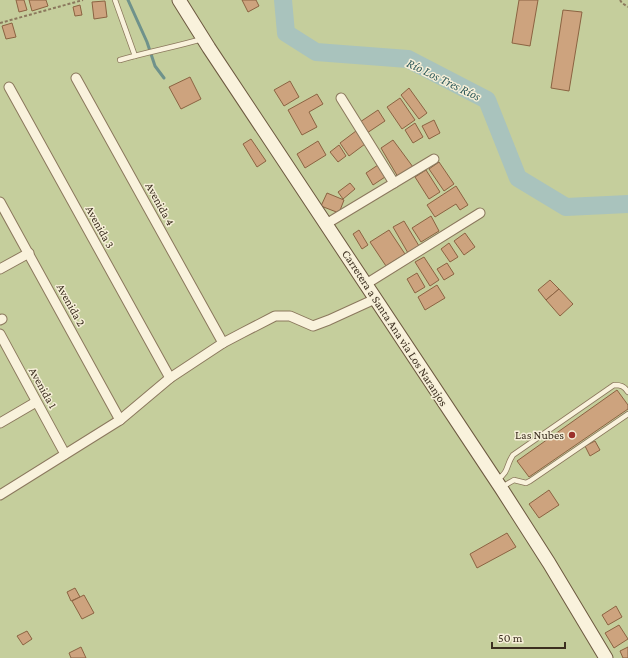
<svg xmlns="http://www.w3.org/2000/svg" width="628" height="658" font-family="'Crimson Pro',serif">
	<rect width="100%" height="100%" fill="#efe5c8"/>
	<rect fill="#c5ce9c" x="0" y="0" width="628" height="658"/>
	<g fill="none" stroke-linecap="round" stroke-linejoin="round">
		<polyline stroke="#6f928b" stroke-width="3" points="128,0 147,42 155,66 164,78"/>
		<polyline stroke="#a9c3bd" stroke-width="18" points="283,0 286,33 316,52 408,59 487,100 518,178 566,207 628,204"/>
	</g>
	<g fill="#cda37e" stroke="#8b6342">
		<polygon points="16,0 24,0 27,10 19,12"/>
		<polygon points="29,0 46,0 48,6 32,11"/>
		<polygon points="242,0 256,0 259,6 248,12"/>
		<polygon points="519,0 538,0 530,46 512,43"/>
		<polygon points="105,1 107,17 94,19 92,2"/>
		<polygon points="80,5 82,15 75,16 73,7"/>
		<polygon points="563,10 582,12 569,91 551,88"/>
		<polygon points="12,23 16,37 6,39 2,26"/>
		<polygon points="190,77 201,99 181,109 169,87"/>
		<polygon points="290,81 299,97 284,106 274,90"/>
		<polygon points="409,88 427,113 419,119 401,95"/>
		<polygon points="317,94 323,104 309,112 317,127 302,135 288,110"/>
		<polygon points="400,98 415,120 402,129 387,107"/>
		<polygon points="378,110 385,121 367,133 360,122"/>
		<polygon points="434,120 440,133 429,139 422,126"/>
		<polygon points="415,123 423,137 413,143 405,130"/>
		<polygon points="356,131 365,144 349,156 340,143"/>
		<polygon points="251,139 266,161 257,167 243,144"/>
		<polygon points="393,140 413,167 398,177 381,148"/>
		<polygon points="318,141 326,155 305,168 297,154"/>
		<polygon points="339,145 346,156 338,162 330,152"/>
		<polygon points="439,162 454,184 444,191 429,169"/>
		<polygon points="378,165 385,177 373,185 366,173"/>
		<polygon points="426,170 440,192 429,199 415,177"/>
		<polygon points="350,183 355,189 343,199 338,192"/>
		<polygon points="456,186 468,205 460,210 456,204 435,217 427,205"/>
		<polygon points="327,193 344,200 339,213 321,206"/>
		<polygon points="431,216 439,231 421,242 412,228"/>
		<polygon points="404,221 419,246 408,253 393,227"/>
		<polygon points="359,230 368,245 362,249 353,234"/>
		<polygon points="389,230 405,254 386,266 370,242"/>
		<polygon points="465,233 475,247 464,255 454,241"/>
		<polygon points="449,243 458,257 450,262 441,249"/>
		<polygon points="424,257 439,280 430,286 415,262"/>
		<polygon points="447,263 454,274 444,280 437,269"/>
		<polygon points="417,273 425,287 415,293 407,279"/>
		<polygon points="550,280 559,289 546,300 538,290"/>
		<polygon points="437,285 445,298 425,310 418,297"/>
		<polygon points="559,289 573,304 560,316 546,300"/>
		<polygon points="617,390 628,405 628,409 529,477 517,461"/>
		<polygon points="595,441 600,450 590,456 585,446"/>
		<polygon points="549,490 559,505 539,518 529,504"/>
		<polygon points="507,533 516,547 477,568 470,554"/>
		<polygon points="75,588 80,597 71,601 67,592"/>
		<polygon points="84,595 94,613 82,619 72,601"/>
		<polygon points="616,606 622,617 608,625 602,615"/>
		<polygon points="619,625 628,639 614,648 605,633"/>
		<polygon points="27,631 32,639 23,645 17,636"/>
		<polygon points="81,647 86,658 71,658 69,653"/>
		<polygon points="628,647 628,658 623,658 620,651"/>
	</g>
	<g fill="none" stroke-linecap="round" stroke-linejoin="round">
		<g stroke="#8b785d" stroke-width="6">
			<g id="lane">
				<polyline points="115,0 135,56"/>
				<path d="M 120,60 C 147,52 175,47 202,39"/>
				<path d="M 498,479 C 509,472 506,465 513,455 L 614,385 C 621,385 624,386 628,392"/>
				<polyline points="502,487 514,480 526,483 530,481 628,414"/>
			</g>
		</g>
		<g stroke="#8b785d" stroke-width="11">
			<g id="street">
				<polyline points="76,78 223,343"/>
				<polyline points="9,87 170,378"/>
				<polyline points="341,98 394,183"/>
				<polyline points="0,202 120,420"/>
				<polyline points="326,224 434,159"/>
				<polyline points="0,269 29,253"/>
				<polyline points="366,284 480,213"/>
				<polyline points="0,320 2,319"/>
				<polyline points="0,334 65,454"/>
				<polyline points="0,423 36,402"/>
				<polyline points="0,495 120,420 170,378 223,343 242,333 275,316 290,316 313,326 329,320 375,299"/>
			</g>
		</g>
		<g stroke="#6d5940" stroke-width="15">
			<polyline id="secondary" points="179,0 209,48 501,488 549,563 606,658"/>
		</g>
		<g stroke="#8b785d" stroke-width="2" stroke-dasharray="3 2" stroke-linecap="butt">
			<polyline points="620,0 622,3 628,7"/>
			<polyline points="0,23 83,0"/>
		</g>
		<use href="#lane" stroke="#f9f2dc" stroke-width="4.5"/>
		<use href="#street" stroke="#f9f2dc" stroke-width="9"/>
		<use href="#secondary" stroke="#f9f2dc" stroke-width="13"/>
	</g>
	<circle fill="#9b312c" stroke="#f6efd8" stroke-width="1.5" cx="572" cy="435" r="4"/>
	<g text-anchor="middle" stroke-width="3" stroke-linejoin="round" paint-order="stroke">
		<g font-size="12" fill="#3c2f20" stroke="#f6efd8">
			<text transform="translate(160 204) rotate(61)" y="4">Avenida 4</text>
			<text transform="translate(100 227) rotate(61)" y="4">Avenida 3</text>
			<text transform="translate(71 305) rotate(61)" y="4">Avenida 2</text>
			<text transform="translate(395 328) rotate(57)" y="4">Carretera a Santa Ana via Los Naranjos</text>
			<text transform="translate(43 388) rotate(61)" y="4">Avenida 1</text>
		</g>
		<g font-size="12" fill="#3c2f20" stroke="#f6efd8" text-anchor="end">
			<text x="564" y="439">Las Nubes</text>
		</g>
		<g font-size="13" font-style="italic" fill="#305b5b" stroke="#f6efd8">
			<text transform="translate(444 79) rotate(26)" y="5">Río Los Tres Ríos</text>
		</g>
	</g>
	<path d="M492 642v6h73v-6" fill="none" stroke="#3c2f20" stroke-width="2"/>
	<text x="498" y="642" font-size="12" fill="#3c2f20" stroke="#f6efd8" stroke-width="3" paint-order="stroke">50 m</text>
</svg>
